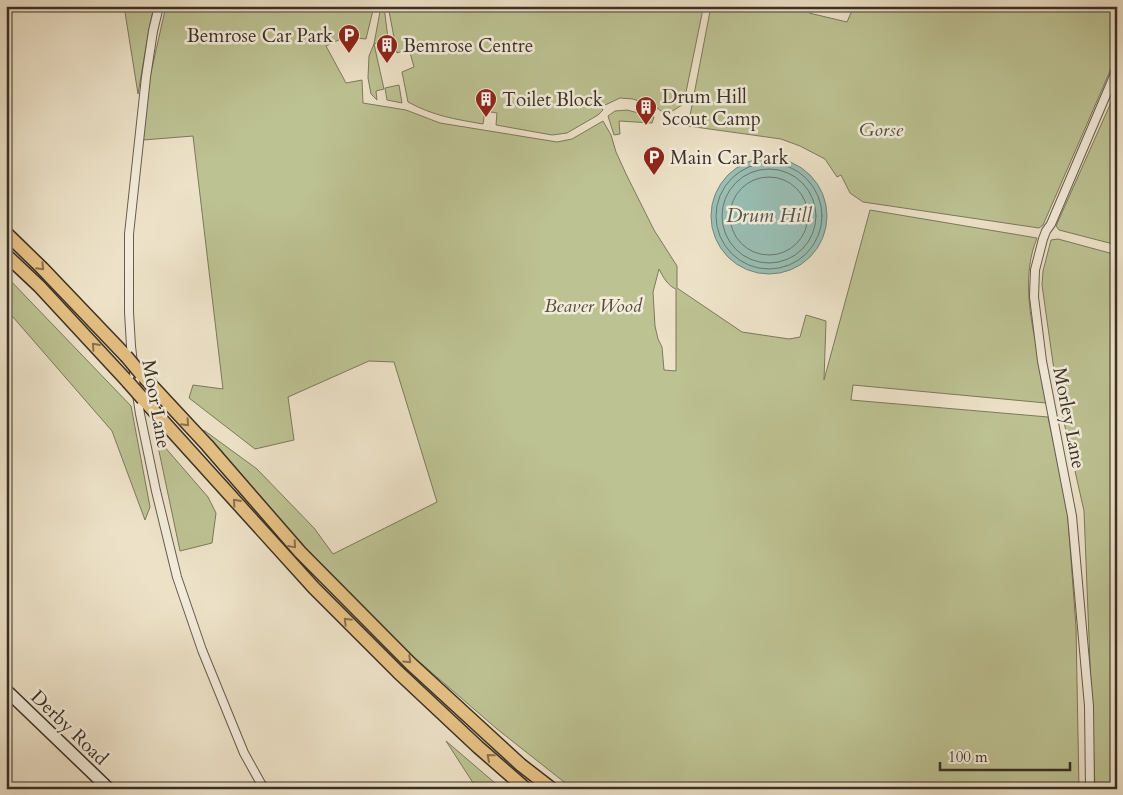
<svg xmlns="http://www.w3.org/2000/svg" width="1123" height="795" font-family="Cardo,serif">
	<rect width="100%" height="100%" fill="#ede2c8"/>
	<filter id="stains"><feTurbulence type="fractalNoise" baseFrequency=".004" numOctaves="4"/><feColorMatrix values="0 0 0 0 .2 0 0 0 0 .09 0 0 0 0 .02 0 0 0 .5 -.17"/></filter>
	<radialGradient id="worn" r=".72"><stop offset=".6" stop-color="#630" stop-opacity="0"/><stop offset="1" stop-color="#630" stop-opacity=".3"/></radialGradient>
	<g fill="#bdc293" stroke="#7c795c" fill-rule="evenodd">
		<polygon points="124,6 154,6 149,29 138,94"/>
		<path d="M 166,6 L 374,6 L 366,39 L 345,37 L 326,46 L 346,83 L 362,80 L 363,103 L 406,110 L 440,123 L 557,142 L 572,139 L 603,121 L 611,135 L 616,152 L 627,176 L 654,230 L 677,266 L 677,288 L 742,332 L 789,339 L 800,337 L 806,315 L 826,321 L 824,380 L 870,210 L 1037,238 C 1023,272 1029,310 1036,345 C 1039,364 1042,383 1046,403 L 853,385 L 851,400 L 1048,417 L 1067,506 L 1076,627 L 1079,789 L 573,789 L 497,729 L 408,652 L 317,564 L 199,429 L 205,431 L 257,469 L 314,528 L 333,554 L 437,502 L 394,362 L 369,361 L 288,397 L 294,440 L 255,449 L 189,398 L 193,385 L 223,389 L 193,136 L 143,140 L 149,81 ZM 659,269 C 663,277 668,286 676,289 L 676,371 L 664,370 L 662,347 L 658,339 L 655,326 L 653,292 Z"/>
		<polygon points="381,6 384,6 388,39 374,44 384,89 376,91 377,100 371,94 368,78 369,56 374,44"/>
		<path d="M 388,6 L 702,6 L 703,9 L 685,97 L 682,105 L 666,115 L 656,107 L 633,99 L 620,98 L 603,106 L 601,106 L 603,110 L 598,115 L 567,133 L 552,135 L 496,125 L 497,113 L 485,111 L 483,124 C 454,119 434,116 408,102 L 402,72 L 414,67 L 409,49 L 397,53 Z"/>
		<polygon points="711,6 813,6 809,13 847,22 853,8 844,6 1117,6 1117,55 1043,225 1039,228 863,202 850,193 841,175 837,177 825,159 800,146 781,139 688,126"/>
		<polygon points="399,85 402,103 387,100 385,88"/>
		<polygon points="1117,89 1117,245 1059,230 1056,226"/>
		<polygon points="627,110 654,117 652,123 619,121 620,134 614,135 608,116 615,111"/>
		<polygon points="1058,239 1117,255 1117,789 1095,789 1084,511 1059,400 1053,363 1042,285 1043,271 1051,240"/>
		<polygon points="6,276 131,406 150,507 145,520 112,431 6,309"/>
		<polygon points="156,437 208,497 216,513 212,543 180,551"/>
		<polygon points="446,741 502,789 477,789"/>
	</g>
	<circle fill="#99beb4" stroke="#73857b" cx="769" cy="216" r="58"/>
	<g fill="none" stroke-linecap="round" stroke-linejoin="round">
		<g stroke="#6a776c" stroke-width="1">
			<circle cx="769" cy="216" r="53"/>
			<circle cx="769" cy="216" r="47"/>
			<circle cx="769" cy="216" r="39"/>
		</g>
		<polyline stroke="#73857b" stroke-width="2.5" points="6,765 8,769 6,777"/>
		<g stroke="#675c4e" stroke-width="10">
			<g id="minor">
				<polyline points="159,6 153,31 146,77 129,234 129,312 131,346 135,381 140,414 156,491 177,577 202,650 244,753 264,789"/>
				<polyline points="1090,789 1089,706 1072,516 1042,361 1034,297 1035,270 1043,239 1046,231 1051,224 1117,69"/>
			</g>
		</g>
		<g stroke="#3a3025" stroke-width="14">
			<polyline id="secondary" points="6,690 109,789"/>
		</g>
		<g stroke="#3a3025" stroke-width="15">
			<g id="trunk">
				<polyline points="6,233 42,268 126,356"/>
				<polyline points="6,255 39,286 128,382"/>
				<polyline points="141,374 207,445 300,552 411,664 521,765 552,789"/>
				<polyline points="143,399 314,588 398,672 478,747 526,789"/>
			</g>
		</g>
		<use href="#minor" stroke="#f3ecdb" stroke-width="8"/>
		<use href="#secondary" stroke="#f3ecdb" stroke-width="11"/>
		<use href="#trunk" stroke="#e6c184" stroke-width="12"/>
		<g stroke="#3a3025" stroke-width="15" stroke-linecap="butt">
			<g id="trunk-bridge">
				<polyline points="126,356 141,374"/>
				<polyline points="128,382 143,399"/>
			</g>
		</g>
		<use href="#trunk-bridge" stroke="#e6c184" stroke-width="12"/>
	</g>
	<defs><path id="oneway-chevron" d="M-2-3.5L2.5 0L-2 3.5" fill="none" stroke-width="1.6" stroke-linecap="round" stroke-linejoin="round" transform="scale(1.25)"/></defs>
	<g stroke="#877150">
		<use href="#oneway-chevron" transform="translate(41 267) rotate(45)"/>
		<use href="#oneway-chevron" transform="translate(95 346) rotate(-132)"/>
		<use href="#oneway-chevron" transform="translate(186 423) rotate(47)"/>
		<use href="#oneway-chevron" transform="translate(236 502) rotate(-132)"/>
		<use href="#oneway-chevron" transform="translate(293 545) rotate(49)"/>
		<use href="#oneway-chevron" transform="translate(347 621) rotate(-135)"/>
		<use href="#oneway-chevron" transform="translate(408 660) rotate(44)"/>
		<use href="#oneway-chevron" transform="translate(490 757) rotate(-139)"/>
	</g>
	<defs>
		<g id="parking-pin" transform="scale(1.125)"><path d="M0 17L-7.5 6A9.5 9.5 0 1 1 7.5 6Z" fill="#8f2418" stroke="#f3ecdb"/><path d="M-3.5-5.5H1a3.5 3.5 0 0 1 0 7H-1V5.5H-3.5ZM-1-3.4V-.6H.8a1.4 1.4 0 0 0 0-2.8Z" fill="#fff"/></g>
		<g id="building-pin" transform="scale(1.125)"><path d="M0 17L-7.5 6A9.5 9.5 0 1 1 7.5 6Z" fill="#8f2418" stroke="#f3ecdb"/><path d="M-4-6H4V6H1V3H-1V6H-4ZM-2.5-4.3h1.7v1.8h-1.7ZM.8-4.3h1.7v1.8H.8ZM-2.5-1h1.7V.8h-1.7ZM.8-1h1.7V.8H.8Z" fill="#fff"/></g>
	</defs>
	<g fill-rule="evenodd">
		<use href="#parking-pin" x="349" y="35"/>
		<use href="#building-pin" x="387" y="45"/>
		<use href="#building-pin" x="486" y="99"/>
		<use href="#building-pin" x="646" y="107"/>
		<use href="#parking-pin" x="654" y="157"/>
	</g>
	<g text-anchor="middle" stroke-width="5" stroke-linejoin="round" paint-order="stroke">
		<g font-size="19" fill="#3a3025" stroke="#f3ecdb" text-anchor="start">
			<text x="333" y="42" text-anchor="end">Bemrose Car Park</text>
			<text x="403" y="52">Bemrose Centre</text>
			<text x="662" y="103">Drum Hill<tspan x="662" dy="22">Scout Camp</tspan></text>
			<text x="502" y="106">Toilet Block</text>
			<text x="670" y="164">Main Car Park</text>
		</g>
		<g font-size="19" font-style="italic" fill="#544d3b" stroke="#f3ecdb">
			<text x="881" y="136">Gorse</text>
			<text x="593" y="312">Beaver Wood</text>
		</g>
		<g font-size="19" fill="#3a3025" stroke="#f3ecdb">
			<text transform="translate(157 404) rotate(80)" y="7">Moor Lane</text>
			<text transform="translate(1070 418) rotate(79)" y="7">Morley Lane</text>
			<text transform="translate(70 727) rotate(44)" y="7">Derby Road</text>
		</g>
		<g font-size="20" font-style="italic" fill="#525449" stroke="#f3ecdb">
			<text x="769" y="222">Drum Hill</text>
		</g>
	</g>
	<rect width="1123" height="795" fill="none" stroke="#ede2c8" stroke-width="25"/>
	<rect x="8" y="8" width="1108" height="780" fill="none" stroke="#3a3025" stroke-width="2.5"/>
	<rect x="12" y="12" width="1098" height="770" fill="none" stroke="#3a3025"/>
	<path d="M940 762v8h130v-8" fill="none" stroke="#3a3025" stroke-width="2.5"/>
	<text x="948" y="762" font-size="15" fill="#3a3025" stroke="#f3ecdb" stroke-width="4" paint-order="stroke">100 m</text>
	<rect width="100%" height="100%" filter="url(#stains)"/>
	<rect width="100%" height="100%" fill="url(#worn)"/>
</svg>
